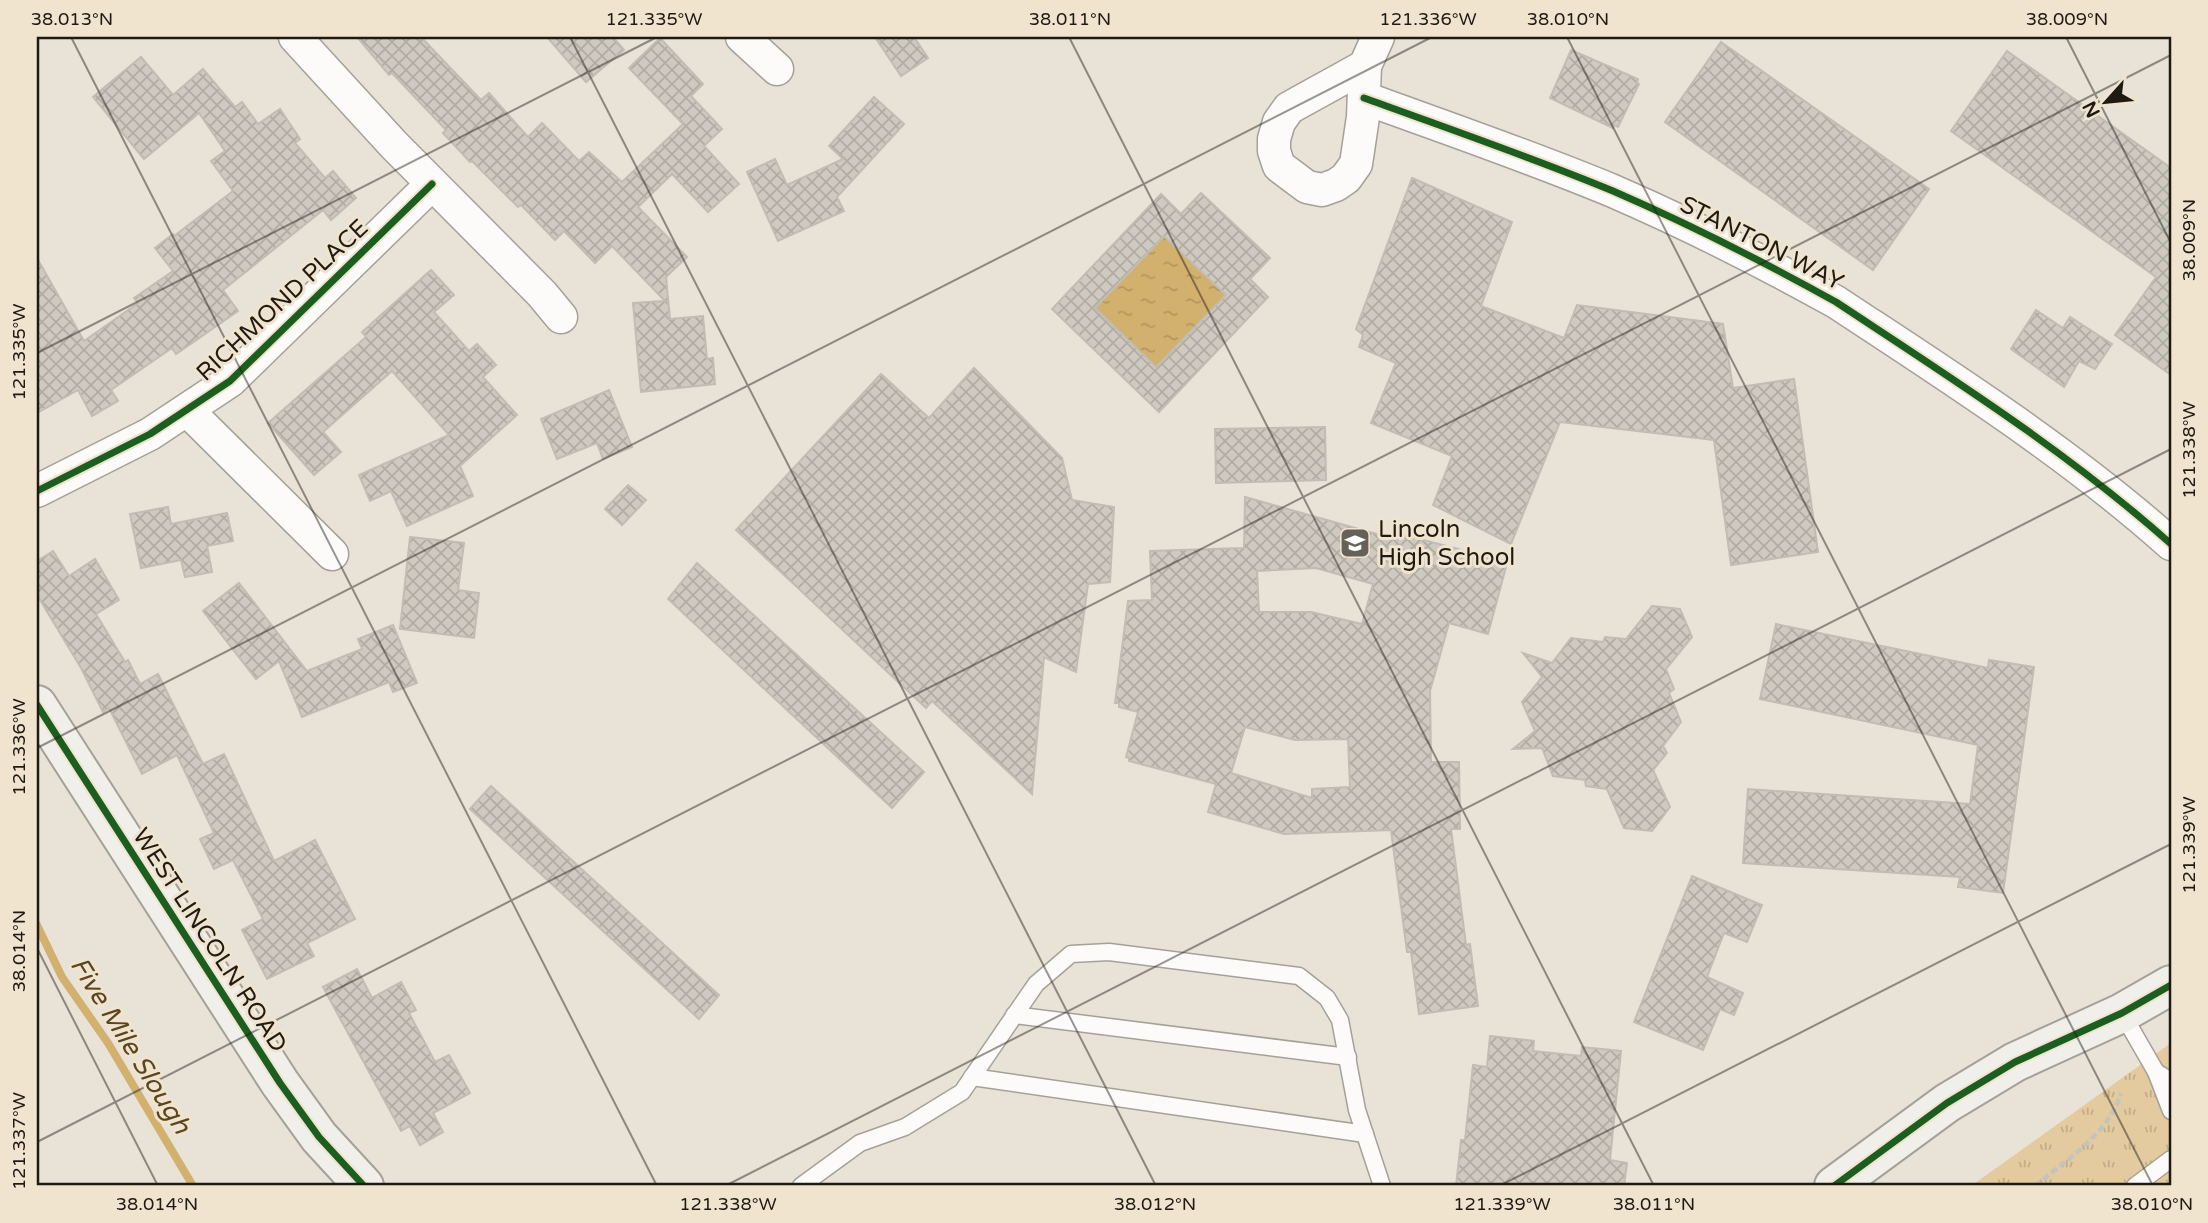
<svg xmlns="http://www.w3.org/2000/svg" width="2208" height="1223" font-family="'Varela Round',sans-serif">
	<defs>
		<pattern id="grass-tufts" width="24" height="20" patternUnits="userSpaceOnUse" patternTransform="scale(1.75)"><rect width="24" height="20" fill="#e3ca9f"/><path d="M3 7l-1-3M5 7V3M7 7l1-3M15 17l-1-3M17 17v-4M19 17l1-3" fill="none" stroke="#c2ad88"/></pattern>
		<pattern id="water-ripples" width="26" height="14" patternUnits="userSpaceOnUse" patternTransform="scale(1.75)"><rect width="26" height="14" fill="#d2b06e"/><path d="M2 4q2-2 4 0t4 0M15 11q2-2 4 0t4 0" fill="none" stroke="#b4975e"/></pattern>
		<pattern id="building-cross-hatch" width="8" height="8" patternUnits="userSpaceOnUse" patternTransform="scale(1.75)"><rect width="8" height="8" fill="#cfc9c0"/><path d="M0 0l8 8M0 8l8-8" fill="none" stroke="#b1aca4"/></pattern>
	</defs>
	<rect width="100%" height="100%" fill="#e8e2d7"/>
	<polygon fill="url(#grass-tufts)" points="2171,1043 2171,1186 1971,1186"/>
	<polygon fill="url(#water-ripples)" points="1164,236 1226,295 1156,367 1095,308"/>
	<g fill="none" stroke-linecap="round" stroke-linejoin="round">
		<polyline stroke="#d2b06e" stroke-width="8" points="37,925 62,977 108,1043 193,1186"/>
	</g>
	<g fill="url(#building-cross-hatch)" stroke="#c2bdb4" stroke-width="2" fill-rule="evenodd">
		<polygon points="357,37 421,37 481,100 489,93 528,137 542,123 579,161 589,152 622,182 683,124 629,68 660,38 703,84 691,96 722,129 704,146 739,184 708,212 672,174 638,207 687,257 666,277 670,319 703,316 707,359 713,358 715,384 641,392 633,303 665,301 612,246 595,263 564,231 555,240 521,205 518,207 472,161 470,162 443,133 446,130 392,73 389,75"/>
		<polygon points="547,37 613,37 624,50 586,82"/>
		<polygon points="875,37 914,37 928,58 901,76"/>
		<polygon points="1721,42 1929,189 1873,270 1665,122"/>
		<polygon points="1571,50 1638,79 1637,83 1639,84 1618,127 1614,125 1613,128 1550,98"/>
		<polygon points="2007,51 2171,168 2171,375 2115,335 2156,277 1951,131"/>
		<polygon points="141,57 173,95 203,69 235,107 242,102 258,124 280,109 300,139 295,143 325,178 333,171 356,198 331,220 323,210 223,290 238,311 176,354 172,348 111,390 118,401 92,416 78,390 37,413 37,258 84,341 138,303 134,298 173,271 155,248 173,234 174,236 233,191 211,161 225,151 199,113 144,159 93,97"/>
		<polygon points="874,97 904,124 837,197 844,211 778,241 747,172 775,159 787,185 843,159 829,146"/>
		<polygon points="1412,178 1512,222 1481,306 1564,338 1577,305 1723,324 1733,388 1794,379 1818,552 1731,565 1714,440 1560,422 1511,544 1433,505 1452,456 1371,423 1396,363 1359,347 1363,335 1356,329"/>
		<path d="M 1201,193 L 1270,258 L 1250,279 L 1268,297 L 1159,412 L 1052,309 L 1161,194 L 1181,214 ZM 1164,236 L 1226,295 L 1156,367 L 1095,308 Z"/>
		<polygon points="431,270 454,295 434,312 469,351 477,344 496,365 483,377 517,415 460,466 473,496 407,526 391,491 370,501 359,475 449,435 392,371 323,432 341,452 314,475 268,423 366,337 362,332"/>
		<polygon points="2036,310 2063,328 2070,317 2112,344 2095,369 2079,361 2064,387 2011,349"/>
		<polygon points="974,368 1062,458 1072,500 1114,507 1110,582 1088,584 1076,672 1044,657 1032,794 932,701 926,708 736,530 881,374 929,418"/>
		<polygon points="609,390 632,447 603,459 597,443 557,459 541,419"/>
		<polygon points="1325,427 1326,480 1216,483 1215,429"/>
		<polygon points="628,485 646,500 622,525 605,509"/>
		<path d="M 1245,497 L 1398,540 L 1400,534 L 1505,561 L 1503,566 L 1506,567 L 1488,634 L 1449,623 L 1430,691 L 1431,762 L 1459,762 L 1460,829 L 1451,829 L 1466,945 L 1470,944 L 1478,1006 L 1419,1014 L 1411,952 L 1407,952 L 1391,830 L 1284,834 L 1208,812 L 1216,784 L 1129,761 L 1129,758 L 1126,757 L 1138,712 L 1119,707 L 1119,703 L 1115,703 L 1128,601 L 1152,600 L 1150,551 L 1244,548 ZM 1316,568 L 1373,584 L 1362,624 L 1311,612 L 1259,612 L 1257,571 ZM 1245,727 L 1295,740 L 1348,739 L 1350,787 L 1312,789 L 1312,798 L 1231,773 Z"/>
		<polygon points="168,507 171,524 227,513 233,541 207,546 212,572 185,577 181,560 141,568 130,514"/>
		<polygon points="410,537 464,543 458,590 479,593 474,638 400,629"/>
		<polygon points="53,551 69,576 95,559 119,600 96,614 125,662 128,660 140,684 158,674 203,764 224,754 274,861 315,840 355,919 307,943 314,956 267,979 242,930 263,919 233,860 214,869 200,839 214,833 177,755 142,774 109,708 103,712 81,668 37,595 37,561"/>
		<polygon points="697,563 924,772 892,808 668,599"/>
		<polygon points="239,583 307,671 362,649 358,639 393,625 417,683 393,692 389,682 302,717 279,661 256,679 203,611"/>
		<polygon points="1652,606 1680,609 1692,637 1666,669 1674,689 1669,693 1681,722 1663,746 1667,753 1653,770 1670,807 1652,831 1624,828 1607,789 1586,786 1585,780 1553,776 1542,748 1513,749 1535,731 1522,702 1542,677 1523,653 1552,663 1571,638 1603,642 1605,637 1626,639"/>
		<polygon points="1776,624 1988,668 1989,660 2034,667 2003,893 1958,887 1960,877 1743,863 1748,789 1970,804 1978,745 1760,699"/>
		<polygon points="491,786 719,995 699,1019 470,809"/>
		<polygon points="1692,876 1762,905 1747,942 1724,933 1707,977 1743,993 1734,1015 1720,1009 1703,1050 1634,1022"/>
		<polygon points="357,969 372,998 401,982 416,1010 409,1013 435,1062 449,1055 470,1093 433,1113 443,1132 420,1145 410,1126 401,1131 323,987"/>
		<polygon points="1490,1036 1534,1041 1533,1051 1581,1056 1582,1047 1621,1051 1610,1160 1627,1163 1624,1186 1456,1186 1461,1140 1465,1140 1473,1065 1487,1067"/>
	</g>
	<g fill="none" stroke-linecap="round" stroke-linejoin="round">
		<g stroke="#a5a198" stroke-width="19">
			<g id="lane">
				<polyline points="2122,1013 2156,1072"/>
				<polyline points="1014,1015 1348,1057"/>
				<polyline points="972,1077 1365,1134"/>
				<polyline points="2171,1081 2156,1072 2171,1111"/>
				<polyline points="801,1186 860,1143 905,1127 962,1092 1036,984 1071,954 1109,952 1299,976 1327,998 1340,1020 1357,1110 1382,1186"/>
				<polyline points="2135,1186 2171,1159"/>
			</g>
		</g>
		<g stroke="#a5a198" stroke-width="35">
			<g id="street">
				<polyline points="295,37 394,145 542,294 561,317"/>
				<polyline points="742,37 777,69"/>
				<polyline points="1365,66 1289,108 1279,122 1274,139 1274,151 1279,166 1307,187 1322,190 1336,185 1346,178 1356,164 1363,117 1365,66 1378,37"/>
				<path d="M 1364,98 C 1447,128 1531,157 1613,191 C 1689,224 1764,262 1836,302 C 1951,378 2068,452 2171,544"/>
				<polyline points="188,411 332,554"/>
				<polyline points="37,491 150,434 230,381 432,184"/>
			</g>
		</g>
		<g stroke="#a5a198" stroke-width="42">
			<g id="secondary">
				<polyline points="37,705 280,1083 319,1137 364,1186"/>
				<polyline points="1834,1186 1947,1103 2015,1062 2122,1013 2171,985"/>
			</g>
		</g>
		<path stroke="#c6c3bf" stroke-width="4.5" stroke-dasharray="7 3.5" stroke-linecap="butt" d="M 2035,1186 C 2066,1160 2109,1134 2121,1093"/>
		<use href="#lane" stroke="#fcfbf9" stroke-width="16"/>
		<use href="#street" stroke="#fcfbf9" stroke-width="32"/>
		<use href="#secondary" stroke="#f1efea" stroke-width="38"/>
		<g stroke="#f0e4cf" stroke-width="11">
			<g id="cycleway">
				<path d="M 1364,98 C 1447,128 1531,157 1613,191 C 1689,224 1764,262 1836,302 C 1951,378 2068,452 2171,544"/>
				<polyline points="37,491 150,434 230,381 432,184"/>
				<polyline points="37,705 280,1083 319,1137 364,1186"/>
				<polyline points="1834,1186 1947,1103 2015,1062 2122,1013 2171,985"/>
			</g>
		</g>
		<use href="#cycleway" stroke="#1b5e20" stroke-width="7"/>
	</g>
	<path fill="none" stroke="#1f1a13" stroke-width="2" stroke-opacity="0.45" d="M 71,37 L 657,1186M 570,37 L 1156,1186M 1069,37 L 1654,1186M 1567,37 L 2153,1186M 2066,37 L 2171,243M 37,353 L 657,37M 37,748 L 1432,37M 37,948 L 158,1186M 37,1142 L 2171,55M 725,1186 L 2171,449M 1499,1186 L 2171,844"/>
	<defs>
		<g id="school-square" transform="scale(1.575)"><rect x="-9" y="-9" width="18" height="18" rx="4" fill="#656058" stroke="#f0e4cf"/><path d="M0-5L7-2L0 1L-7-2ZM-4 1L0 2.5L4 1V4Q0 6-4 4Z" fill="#fff"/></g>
	</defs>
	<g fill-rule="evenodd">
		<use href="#school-square" x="1355" y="543"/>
	</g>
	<g text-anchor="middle" stroke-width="6" stroke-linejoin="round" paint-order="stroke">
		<g font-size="24" fill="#1f1a13" stroke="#f0e4cf">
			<text transform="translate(1762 243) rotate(27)" y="8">STANTON WAY</text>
			<text transform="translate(282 300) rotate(-43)" y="8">RICHMOND PLACE</text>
			<text transform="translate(210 940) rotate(57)" y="8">WEST LINCOLN ROAD</text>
		</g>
		<g font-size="24" fill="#1f1a13" stroke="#f0e4cf" text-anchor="start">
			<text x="1378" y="537">Lincoln<tspan x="1378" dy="28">High School</tspan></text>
		</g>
		<g font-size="26" font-style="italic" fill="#5a4521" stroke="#f0e4cf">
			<text transform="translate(131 1045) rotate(58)" y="9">Five Mile Slough</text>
		</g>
	</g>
	<rect width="2208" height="1223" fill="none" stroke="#f0e4cf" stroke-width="77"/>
	<g transform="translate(2106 102) rotate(243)" stroke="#f0e4cf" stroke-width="5" paint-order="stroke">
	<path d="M0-5L12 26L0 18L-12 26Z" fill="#1f1a13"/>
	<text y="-10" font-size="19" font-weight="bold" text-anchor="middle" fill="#1f1a13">N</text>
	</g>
	<rect x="38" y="38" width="2132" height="1146" fill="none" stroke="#1f1a13" stroke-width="2.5"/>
	<g font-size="18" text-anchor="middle" fill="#1f1a13">
		<text x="72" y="25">38.013°N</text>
		<text x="654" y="25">121.335°W</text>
		<text x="1070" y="25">38.011°N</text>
		<text x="1428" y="25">121.336°W</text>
		<text x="1568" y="25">38.010°N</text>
		<text x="2067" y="25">38.009°N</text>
		<text transform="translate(2189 240) rotate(-90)" y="6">38.009°N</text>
		<text transform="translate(19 352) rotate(-90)" y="6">121.335°W</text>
		<text transform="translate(2189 450) rotate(-90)" y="6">121.338°W</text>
		<text transform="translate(19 747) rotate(-90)" y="6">121.336°W</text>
		<text transform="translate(2189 845) rotate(-90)" y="6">121.339°W</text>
		<text transform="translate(19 951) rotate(-90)" y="6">38.014°N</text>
		<text transform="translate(19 1141) rotate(-90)" y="6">121.337°W</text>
		<text x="157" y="1210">38.014°N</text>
		<text x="728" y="1210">121.338°W</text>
		<text x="1155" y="1210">38.012°N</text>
		<text x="1502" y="1210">121.339°W</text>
		<text x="1654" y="1210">38.011°N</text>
		<text x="2152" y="1210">38.010°N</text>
	</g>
</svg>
